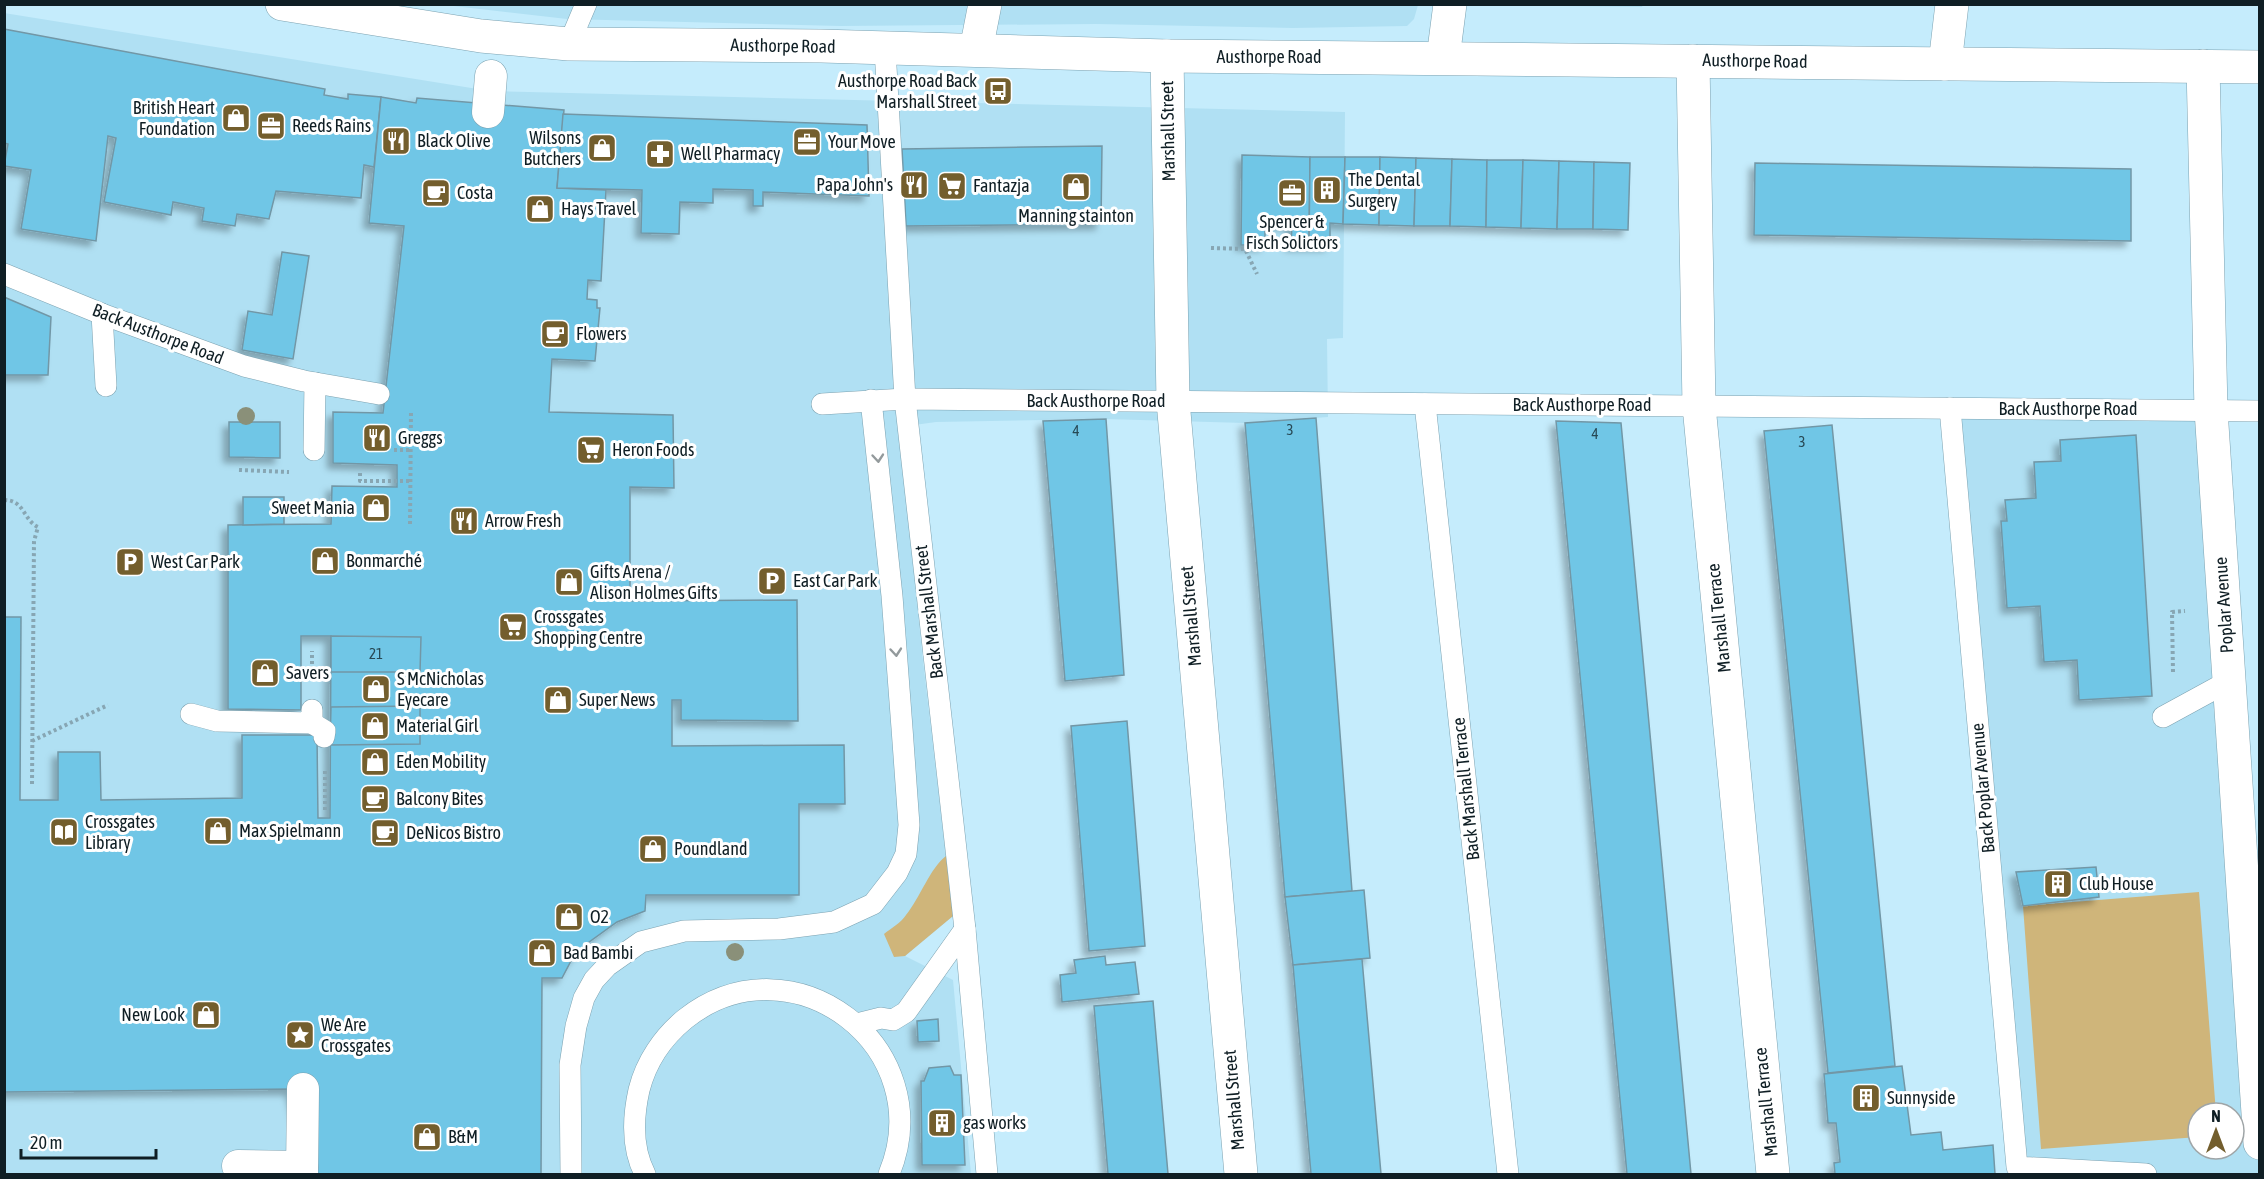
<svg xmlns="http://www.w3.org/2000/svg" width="2264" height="1179" font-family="'Asap Condensed',sans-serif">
	<defs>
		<filter id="shadow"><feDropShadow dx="-5.5" dy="5.5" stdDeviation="3" flood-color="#0004"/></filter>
	</defs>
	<rect width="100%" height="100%" fill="#c5ecfc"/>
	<g fill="#b0e0f3" fill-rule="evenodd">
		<polygon points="445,5 1418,5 1414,19 1407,26 1293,28 1096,24 840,26 567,19"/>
		<polygon points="1490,5 1643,4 1643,5 1642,7"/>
		<polygon points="4,13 490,91 1345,112 1343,338 1327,339 1328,417 1245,423 1105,419 936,422 900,427 922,652 953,916 905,956 953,980 971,1174 5,1174"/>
		<path d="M 1950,408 L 2211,410 L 2259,1143 L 2259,1174 L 2018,1174 ZM 2198,1113 L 2234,1113 L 2234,1149 L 2198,1149 Z"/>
	</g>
	<g fill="#cfb57a">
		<path d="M 946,856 L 953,916 L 905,956 L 894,957 L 884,934 C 891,928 901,923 906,915 C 920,898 930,868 946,856 Z"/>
		<polygon points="2199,892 2216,1113 2198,1113 2198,1137 2041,1149 2023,906"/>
	</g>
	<g fill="#70c6e6" stroke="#7297a6" stroke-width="1.5" filter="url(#shadow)">
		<polygon points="4,29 325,89 324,95 348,99 348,94 381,97 374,167 364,165 361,198 276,191 269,219 237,214 235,226 202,221 204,208 173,202 171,215 104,202 116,138 108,136 96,241 21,229 31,170 4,166 8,144 4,143"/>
		<polygon points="381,97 416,103 417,98 564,110 557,188 606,190 601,281 588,280 587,299 597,300 597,308 600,308 595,361 552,359 549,412 673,415 674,488 630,487 630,601 797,600 798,721 681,720 681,700 672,700 672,746 844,745 845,804 799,804 799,895 646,895 645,911 617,922 585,945 571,961 562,978 542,978 541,1174 314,1174 291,1089 4,1092 4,617 21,617 20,800 58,800 58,752 100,752 101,800 242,798 242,735 317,735 318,818 330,818 331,636 301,636 301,710 228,709 228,525 331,524 332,486 397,487 397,465 333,463 333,412 383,413 404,226 369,223"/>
		<polygon points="563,114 867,125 869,196 763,192 763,206 753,206 753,190 713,189 713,203 680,202 679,234 641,233 642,190 557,188"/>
		<polygon points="1102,146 1101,224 906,226 902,149"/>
		<polygon points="1242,155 1310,157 1309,245 1291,245 1292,224 1265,223 1265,245 1241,245"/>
		<polygon points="1310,157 1345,157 1343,224 1330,223 1330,245 1309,245"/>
		<polygon points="1345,157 1380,157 1379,225 1343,224"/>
		<polygon points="1380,157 1416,158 1414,226 1379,225"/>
		<polygon points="1416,158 1452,159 1450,226 1414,226"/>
		<polygon points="1452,159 1487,160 1486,227 1450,226"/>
		<polygon points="1487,160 1523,160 1521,228 1486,227"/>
		<polygon points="1523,160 1559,161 1557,229 1521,228"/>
		<polygon points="1559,161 1594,162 1593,229 1557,229"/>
		<polygon points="1594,162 1630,163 1628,230 1593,229"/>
		<polygon points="1755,163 2131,169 2131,241 1754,235"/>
		<polygon points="282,252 309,256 293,359 242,350 248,311 272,315"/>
		<polygon points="4,297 51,317 48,375 4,375"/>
		<polygon points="1316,418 1352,891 1285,897 1245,423"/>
		<polygon points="1106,419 1124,675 1065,681 1043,421"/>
		<polygon points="1556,421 1621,423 1691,1174 1627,1174"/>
		<polygon points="229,422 280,422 280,458 229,457"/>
		<polygon points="1832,425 1895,1066 1828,1073 1764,431"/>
		<polygon points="2136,435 2152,696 2079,700 2077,660 2044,662 2040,606 2007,608 2001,521 2007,521 2005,500 2036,498 2034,462 2061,461 2060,440"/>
		<polygon points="243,497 284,497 284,524 243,525"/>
		<polygon points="331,636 421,637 420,672 331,672"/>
		<polygon points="420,706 420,744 330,745 331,707"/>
		<polygon points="1127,721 1145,946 1089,951 1071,726"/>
		<polygon points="2096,867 2099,897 2023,906 2016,872"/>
		<polygon points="1364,890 1370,958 1293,965 1285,897"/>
		<polygon points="1105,956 1106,965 1135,962 1139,994 1062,1002 1060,975 1076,973 1074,960"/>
		<polygon points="1362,959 1381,1174 1311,1174 1293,965"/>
		<polygon points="1153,1001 1168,1174 1108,1174 1094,1006"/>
		<polygon points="938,1019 939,1041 918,1042 917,1021"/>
		<polygon points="950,1066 954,1075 961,1075 965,1165 922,1165 921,1081 924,1081 929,1068"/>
		<polygon points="1902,1066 1911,1135 1941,1132 1943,1150 1993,1145 1995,1174 1835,1174 1834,1163 1840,1162 1836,1123 1828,1123 1824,1074"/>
	</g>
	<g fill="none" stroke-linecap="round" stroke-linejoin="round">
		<g stroke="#7ca2b1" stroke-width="22">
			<g id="service">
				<polyline points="569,44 586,4"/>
				<polyline points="885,49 905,399 965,929 987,1174"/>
				<polyline points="4,274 102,314 244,366 304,381 379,394"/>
				<polyline points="102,314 106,386"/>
				<polyline points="822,404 905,399 2260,411"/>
				<polyline points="1425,404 1508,1174"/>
				<polyline points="1950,408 2017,1167 2146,1174"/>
				<polyline points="314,450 315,383"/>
				<polyline points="191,714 217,721 312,723 312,710"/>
				<polyline points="2163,717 2229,681"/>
				<polyline points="312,723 325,731 324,737"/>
				<polyline points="857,1024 881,1018 893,1020 906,1012 965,929"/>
				<polyline points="571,1174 570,1065 576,1026 584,998 594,980 607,966 641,942 684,931 779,929 834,922 873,904 897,873 906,854 909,825 902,728 892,596 871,400"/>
				<path d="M 645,1174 C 632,1149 633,1117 639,1090 C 646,1062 663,1037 685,1019 C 793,934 941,1048 889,1174"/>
			</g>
		</g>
		<g stroke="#7ca2b1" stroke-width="33">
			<g id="pedestrian">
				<polyline points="488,112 491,76"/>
				<polyline points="238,1166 302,1167"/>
				<polyline points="302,1174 303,1089"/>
			</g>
		</g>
		<g stroke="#7ca2b1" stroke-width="34">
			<g id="minor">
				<polyline points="976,50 985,4"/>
				<polyline points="1167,56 1173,401 1241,1174"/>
				<polyline points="1443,58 1450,4"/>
				<polyline points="1693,61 1699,406 1773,1174"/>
				<polyline points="1945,64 1952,4"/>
				<polyline points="2203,66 2211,410 2260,1143"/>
			</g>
		</g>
		<g stroke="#7ca2b1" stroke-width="34">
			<polyline id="tertiary" points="282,4 481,36 569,44 821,46 1167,56 2260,67"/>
		</g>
		<g stroke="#87a6b3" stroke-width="4" stroke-dasharray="3 3" stroke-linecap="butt">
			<polyline points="1211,248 1245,249 1257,274"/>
			<polyline points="394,450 411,450"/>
			<polyline points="239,470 289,472"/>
			<polyline points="360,473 360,481 411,481"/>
			<path d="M 4,500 C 25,500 23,520 38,527 L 34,541 L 32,785"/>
			<polyline points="410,524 411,412"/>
			<polyline points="2173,672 2172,612 2185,611"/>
			<polyline points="312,676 312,651"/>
			<polyline points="32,741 108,705"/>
			<polyline points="325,771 325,811"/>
		</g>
		<use href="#service" stroke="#fff" stroke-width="21"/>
		<use href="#pedestrian" stroke="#fff" stroke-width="32"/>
		<use href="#minor" stroke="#fff" stroke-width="33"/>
		<use href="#tertiary" stroke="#fff" stroke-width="33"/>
	</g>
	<g fill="#8a9079">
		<circle cx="246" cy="416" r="9"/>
		<circle cx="735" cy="952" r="9"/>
	</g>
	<defs><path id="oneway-chevron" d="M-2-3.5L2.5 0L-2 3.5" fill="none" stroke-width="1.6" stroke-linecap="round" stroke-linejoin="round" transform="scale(1.5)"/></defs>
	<g stroke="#939a9c">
		<use href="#oneway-chevron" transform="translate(878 458) rotate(85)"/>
		<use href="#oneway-chevron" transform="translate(896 652) rotate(85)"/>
	</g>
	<defs>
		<g id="bus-square" transform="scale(1.5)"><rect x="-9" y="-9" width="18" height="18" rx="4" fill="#735e2d" stroke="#fff"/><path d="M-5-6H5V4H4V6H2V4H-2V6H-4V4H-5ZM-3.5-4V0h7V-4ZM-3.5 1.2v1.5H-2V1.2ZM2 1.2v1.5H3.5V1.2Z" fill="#fff"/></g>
		<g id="shop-square" transform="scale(1.5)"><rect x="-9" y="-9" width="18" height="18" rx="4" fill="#735e2d" stroke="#fff"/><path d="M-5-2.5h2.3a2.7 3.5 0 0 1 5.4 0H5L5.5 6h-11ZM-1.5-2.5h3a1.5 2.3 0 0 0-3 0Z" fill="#fff"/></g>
		<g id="office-square" transform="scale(1.5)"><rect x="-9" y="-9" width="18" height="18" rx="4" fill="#735e2d" stroke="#fff"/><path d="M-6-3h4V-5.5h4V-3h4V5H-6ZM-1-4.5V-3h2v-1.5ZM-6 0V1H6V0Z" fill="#fff"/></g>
		<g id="restaurant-square" transform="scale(1.5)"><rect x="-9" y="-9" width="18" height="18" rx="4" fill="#735e2d" stroke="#fff"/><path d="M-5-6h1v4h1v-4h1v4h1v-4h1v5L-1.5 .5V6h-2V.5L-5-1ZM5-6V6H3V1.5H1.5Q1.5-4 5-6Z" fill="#fff"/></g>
		<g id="pharmacy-square" transform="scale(1.5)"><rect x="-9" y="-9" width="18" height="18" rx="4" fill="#735e2d" stroke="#fff"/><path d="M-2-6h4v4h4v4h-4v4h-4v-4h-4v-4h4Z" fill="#fff"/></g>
		<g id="supermarket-square" transform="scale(1.5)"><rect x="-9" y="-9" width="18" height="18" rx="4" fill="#735e2d" stroke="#fff"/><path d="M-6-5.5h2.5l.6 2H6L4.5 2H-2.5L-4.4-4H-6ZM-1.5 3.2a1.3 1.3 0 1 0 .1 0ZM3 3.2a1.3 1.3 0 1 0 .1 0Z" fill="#fff"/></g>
		<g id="building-square" transform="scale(1.5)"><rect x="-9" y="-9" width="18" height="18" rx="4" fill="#735e2d" stroke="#fff"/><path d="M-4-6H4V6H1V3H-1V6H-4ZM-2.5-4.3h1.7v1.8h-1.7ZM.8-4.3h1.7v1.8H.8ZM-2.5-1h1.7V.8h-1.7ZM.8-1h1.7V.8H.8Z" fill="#fff"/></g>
		<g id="cafe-square" transform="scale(1.5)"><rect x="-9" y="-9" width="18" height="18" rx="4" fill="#735e2d" stroke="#fff"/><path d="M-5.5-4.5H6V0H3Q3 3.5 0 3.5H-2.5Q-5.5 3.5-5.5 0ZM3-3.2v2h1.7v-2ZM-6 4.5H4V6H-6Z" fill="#fff"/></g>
		<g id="parking-square" transform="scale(1.5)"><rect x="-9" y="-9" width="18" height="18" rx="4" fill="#735e2d" stroke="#fff"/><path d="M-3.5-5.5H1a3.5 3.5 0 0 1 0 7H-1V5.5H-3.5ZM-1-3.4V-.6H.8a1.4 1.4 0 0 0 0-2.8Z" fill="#fff"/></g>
		<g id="library-square" transform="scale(1.5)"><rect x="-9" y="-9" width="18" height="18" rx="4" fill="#735e2d" stroke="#fff"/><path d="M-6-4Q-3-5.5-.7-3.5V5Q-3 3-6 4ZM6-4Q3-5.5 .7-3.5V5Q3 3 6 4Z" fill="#fff"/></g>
		<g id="sight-square" transform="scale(1.5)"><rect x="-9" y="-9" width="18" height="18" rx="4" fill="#735e2d" stroke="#fff"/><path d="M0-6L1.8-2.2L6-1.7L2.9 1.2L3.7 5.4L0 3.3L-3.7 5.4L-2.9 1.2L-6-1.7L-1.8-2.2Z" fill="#fff"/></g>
	</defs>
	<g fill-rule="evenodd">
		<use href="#bus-square" x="998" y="91"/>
		<use href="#shop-square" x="236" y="118"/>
		<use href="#office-square" x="271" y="126"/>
		<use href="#restaurant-square" x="396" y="141"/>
		<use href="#office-square" x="807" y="142"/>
		<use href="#shop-square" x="602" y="148"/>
		<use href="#pharmacy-square" x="660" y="154"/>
		<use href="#restaurant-square" x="914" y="185"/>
		<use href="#supermarket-square" x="952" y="186"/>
		<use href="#shop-square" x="1076" y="187"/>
		<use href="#building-square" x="1327" y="190"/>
		<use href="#cafe-square" x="436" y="193"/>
		<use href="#office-square" x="1292" y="193"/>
		<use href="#shop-square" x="540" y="209"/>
		<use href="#cafe-square" x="555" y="334"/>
		<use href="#restaurant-square" x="377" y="438"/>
		<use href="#supermarket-square" x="591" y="450"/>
		<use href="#shop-square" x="376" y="508"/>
		<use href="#restaurant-square" x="464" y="521"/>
		<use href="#shop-square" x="325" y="561"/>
		<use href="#parking-square" x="130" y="562"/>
		<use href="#parking-square" x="772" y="581"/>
		<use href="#shop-square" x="569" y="582"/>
		<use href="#supermarket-square" x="513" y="627"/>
		<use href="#shop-square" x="265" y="673"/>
		<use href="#shop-square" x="376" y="689"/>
		<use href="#shop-square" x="558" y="700"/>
		<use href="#shop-square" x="375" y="726"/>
		<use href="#shop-square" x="375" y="762"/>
		<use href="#cafe-square" x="375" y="799"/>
		<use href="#shop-square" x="218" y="831"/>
		<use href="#library-square" x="64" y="832"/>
		<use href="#cafe-square" x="385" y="833"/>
		<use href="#shop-square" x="653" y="849"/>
		<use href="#building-square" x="2058" y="884"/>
		<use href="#shop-square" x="569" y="917"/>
		<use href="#shop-square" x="542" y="953"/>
		<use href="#shop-square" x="206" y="1015"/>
		<use href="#sight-square" x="300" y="1035"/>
		<use href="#building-square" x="1866" y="1098"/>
		<use href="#building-square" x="942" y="1123"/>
		<use href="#shop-square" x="427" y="1137"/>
	</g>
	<g text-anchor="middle" stroke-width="6" stroke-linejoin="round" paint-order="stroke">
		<g font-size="15" fill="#274854">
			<text x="1290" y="435">3</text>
			<text x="1076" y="436">4</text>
			<text x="1595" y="439">4</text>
			<text x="1802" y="447">3</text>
			<text x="376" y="659">21</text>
		</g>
		<g font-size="18" fill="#0f1e24" stroke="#fff">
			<text transform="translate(783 46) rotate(1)" y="6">Austhorpe Road</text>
			<text x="1269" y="63">Austhorpe Road</text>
			<text transform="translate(1755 61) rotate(1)" y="6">Austhorpe Road</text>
			<text transform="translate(1168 131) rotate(-91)" y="6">Marshall Street</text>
			<text transform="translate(158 334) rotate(21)" y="6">Back Austhorpe Road</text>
			<text x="1096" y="407">Back Austhorpe Road</text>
			<text x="1582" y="411">Back Austhorpe Road</text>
			<text x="2068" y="415">Back Austhorpe Road</text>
			<text transform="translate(2224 605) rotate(-94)" y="6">Poplar Avenue</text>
			<text transform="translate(929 612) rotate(-97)" y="6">Back Marshall Street</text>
			<text transform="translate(1191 616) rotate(-95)" y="6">Marshall Street</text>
			<text transform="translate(1719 618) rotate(-96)" y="6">Marshall Terrace</text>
			<text transform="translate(1983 788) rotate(-95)" y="6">Back Poplar Avenue</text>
			<text transform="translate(1466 789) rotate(-96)" y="6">Back Marshall Terrace</text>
			<text transform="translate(1234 1100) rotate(-95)" y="6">Marshall Street</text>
			<text transform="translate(1766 1102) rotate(-96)" y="6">Marshall Terrace</text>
		</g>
		<g font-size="18" fill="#0f1e24" stroke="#fff" text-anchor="start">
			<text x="977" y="87" text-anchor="end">Austhorpe Road Back<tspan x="977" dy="21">Marshall Street</tspan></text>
			<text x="215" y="114" text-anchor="end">British Heart<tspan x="215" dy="21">Foundation</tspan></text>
			<text x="292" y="132">Reeds Rains</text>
			<text x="581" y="144" text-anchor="end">Wilsons<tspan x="581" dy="21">Butchers</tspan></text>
			<text x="417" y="147">Black Olive</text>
			<text x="828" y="148">Your Move</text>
			<text x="681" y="160">Well Pharmacy</text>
			<text x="1348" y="186">The Dental<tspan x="1348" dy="21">Surgery</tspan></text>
			<text x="893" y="191" text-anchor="end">Papa John's</text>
			<text x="973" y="192">Fantazja</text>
			<text x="457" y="199">Costa</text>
			<text x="561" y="215">Hays Travel</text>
			<text x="1076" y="222" text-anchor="middle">Manning stainton</text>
			<text x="1292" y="228" text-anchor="middle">Spencer &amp;<tspan x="1292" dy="21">Fisch Solictors</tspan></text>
			<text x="576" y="340">Flowers</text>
			<text x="398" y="444">Greggs</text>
			<text x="612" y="456">Heron Foods</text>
			<text x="355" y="514" text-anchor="end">Sweet Mania</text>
			<text x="485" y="527">Arrow Fresh</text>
			<text x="346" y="567">Bonmarché</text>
			<text x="151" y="568">West Car Park</text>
			<text x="590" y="578">Gifts Arena /<tspan x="590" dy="21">Alison Holmes Gifts</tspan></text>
			<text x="793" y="587">East Car Park</text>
			<text x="534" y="623">Crossgates<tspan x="534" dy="21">Shopping Centre</tspan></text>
			<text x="286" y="679">Savers</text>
			<text x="397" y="685">S McNicholas<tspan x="397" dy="21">Eyecare</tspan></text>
			<text x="579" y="706">Super News</text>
			<text x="396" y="732">Material Girl</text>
			<text x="396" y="768">Eden Mobility</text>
			<text x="396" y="805">Balcony Bites</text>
			<text x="85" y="828">Crossgates<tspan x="85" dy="21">Library</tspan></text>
			<text x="239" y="837">Max Spielmann</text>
			<text x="406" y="839">DeNicos Bistro</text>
			<text x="674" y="855">Poundland</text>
			<text x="2079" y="890">Club House</text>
			<text x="590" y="923">O2</text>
			<text x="563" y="959">Bad Bambi</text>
			<text x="185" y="1021" text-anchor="end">New Look</text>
			<text x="321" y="1031">We Are<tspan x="321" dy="21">Crossgates</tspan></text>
			<text x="1887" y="1104">Sunnyside</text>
			<text x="963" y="1129">gas works</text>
			<text x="448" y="1143">B&amp;M</text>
		</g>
	</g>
	<rect width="2264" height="1179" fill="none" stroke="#0f1e24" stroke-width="12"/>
	<g transform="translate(2216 1131)"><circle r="28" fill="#ffffff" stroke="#9fa5a7" stroke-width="1.5"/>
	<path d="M0-4.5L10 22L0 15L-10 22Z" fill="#735e2d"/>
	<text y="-9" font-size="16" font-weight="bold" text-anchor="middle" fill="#0f1e24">N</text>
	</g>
	<path d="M21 1149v9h135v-9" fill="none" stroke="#0f1e24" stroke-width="3"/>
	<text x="30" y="1149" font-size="18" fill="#0f1e24" stroke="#ffffff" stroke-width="4.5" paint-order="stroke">20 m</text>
</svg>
